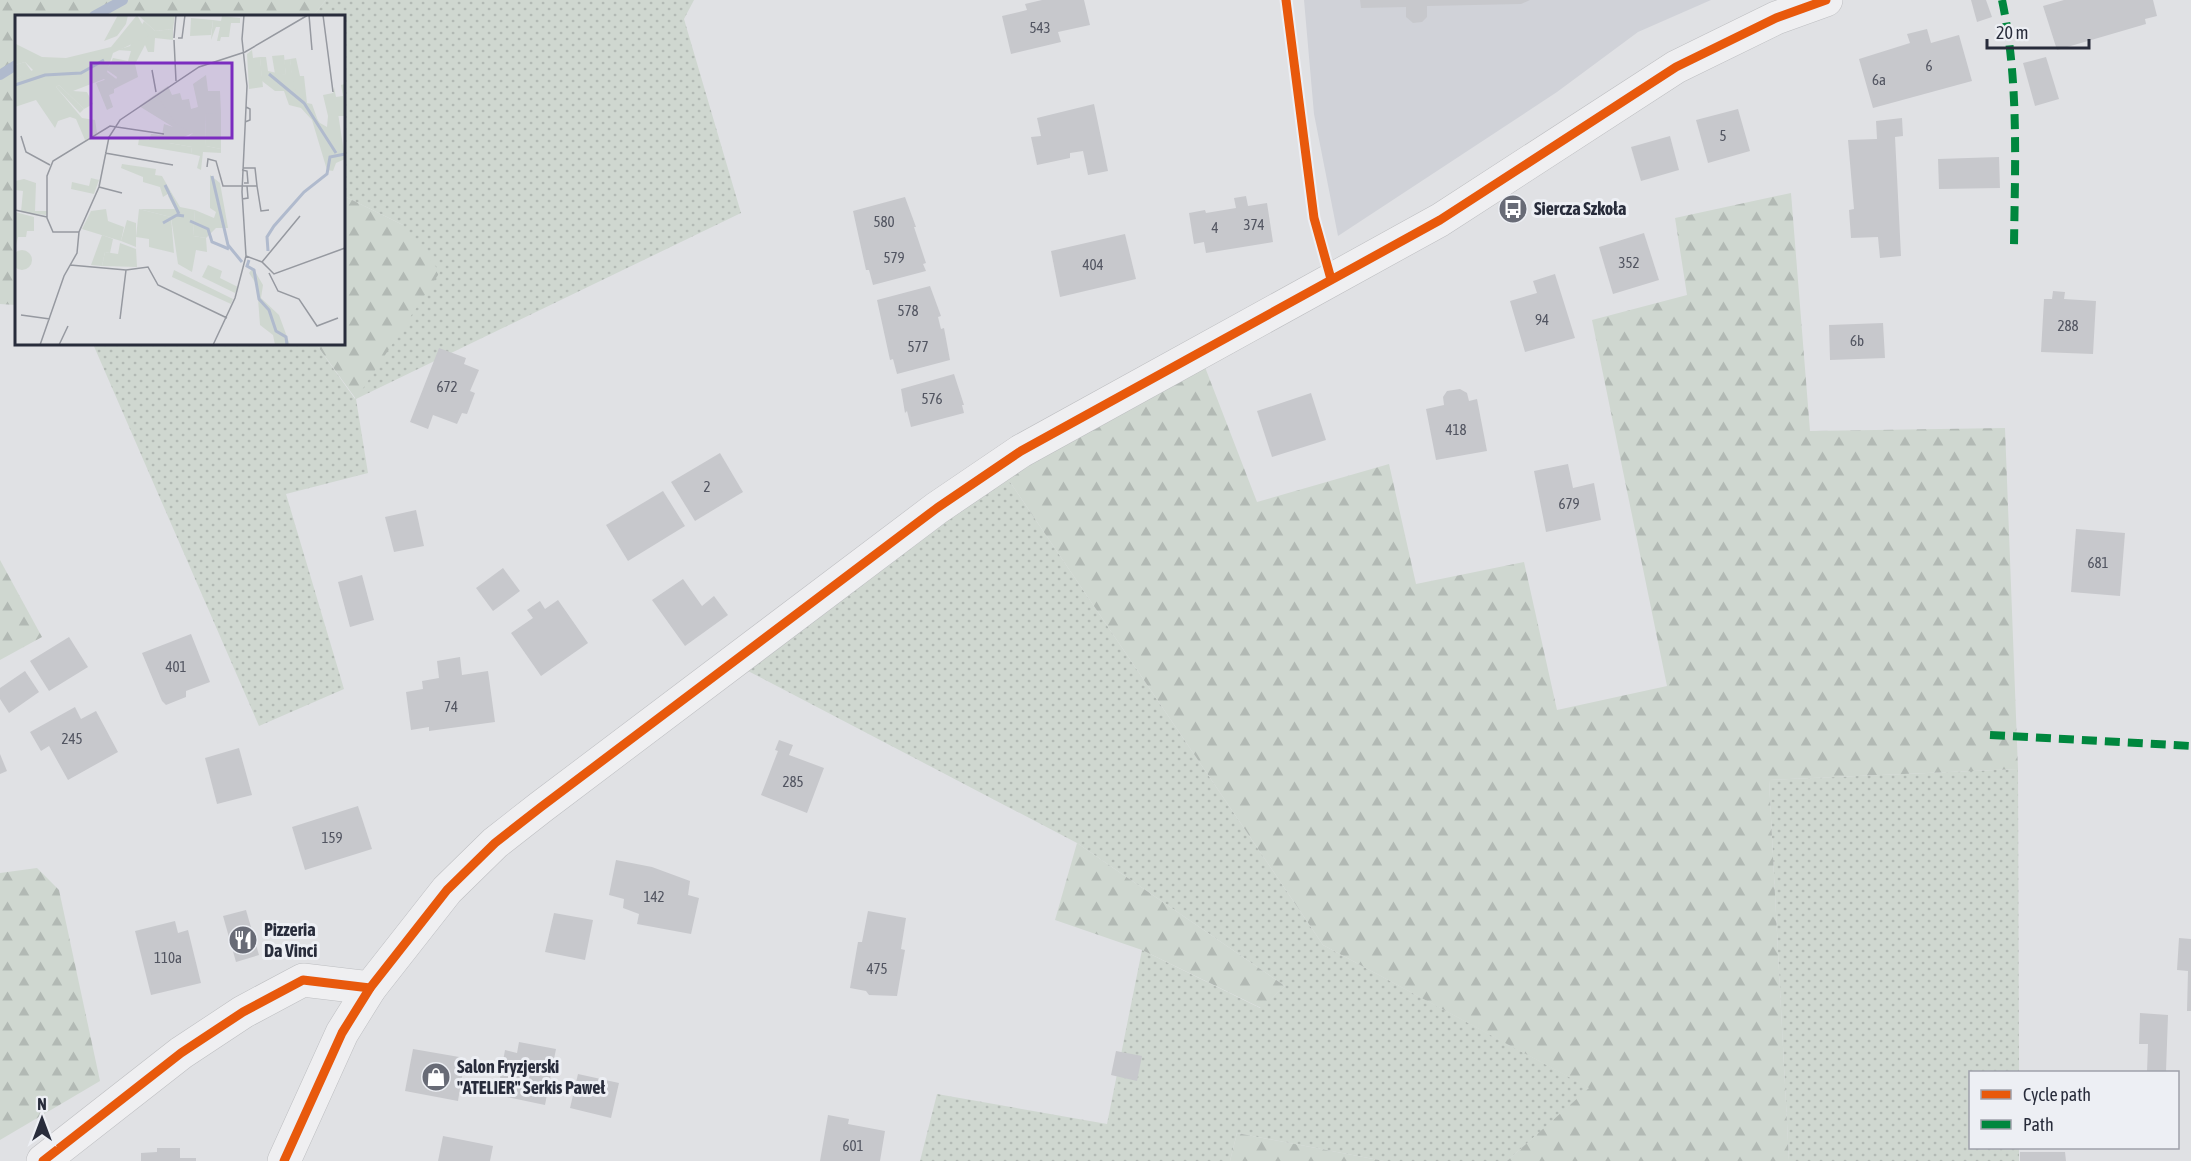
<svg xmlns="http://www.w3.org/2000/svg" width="2191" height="1161" font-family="'Asap Condensed',sans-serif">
	<defs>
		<pattern id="grass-dots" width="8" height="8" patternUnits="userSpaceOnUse" patternTransform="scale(1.5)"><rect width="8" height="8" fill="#cfd7d0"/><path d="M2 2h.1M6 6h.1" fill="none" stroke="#b2b9b4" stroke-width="1.8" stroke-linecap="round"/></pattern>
		<pattern id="forest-firs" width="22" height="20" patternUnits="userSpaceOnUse" patternTransform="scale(1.5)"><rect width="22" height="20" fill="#cfd7d0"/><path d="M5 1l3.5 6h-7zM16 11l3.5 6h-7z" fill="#b2b9b4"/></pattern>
	</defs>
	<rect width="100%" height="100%" fill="#e0e1e4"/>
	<polygon fill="#d0d2d8" points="1304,0 1711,0 1638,32 1557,92 1338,236 1314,114"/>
	<g fill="url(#grass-dots)">
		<polygon points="326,0 694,0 684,19 741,213 356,399 368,473 286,494 344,689 259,726 93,344 316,344 355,399 403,225 344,196 344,16 313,16"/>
		<polygon points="1006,476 1323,945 1590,1088 1507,1161 1384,1161 1237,1133 1230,1161 920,1161 937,1094 1107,1124 1142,950 1260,1008 1285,986 1077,843 748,671"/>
		<polygon points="2018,769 2019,1072 1970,1072 1970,1148 2019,1148 2019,1161 1789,1161 1769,780"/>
	</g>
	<g fill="url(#forest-firs)">
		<polygon points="0,0 326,0 313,16 16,16 16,305 0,304"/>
		<polygon points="1791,193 1810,431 2005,428 2018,769 1769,780 1789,1161 1507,1161 1589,1088 1323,945 1006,476 1203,362 1257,502 1389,464 1416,584 1524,562 1557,710 1667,686 1592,320 1687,295 1675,218"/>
		<polygon points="344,196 403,225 440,272 356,399 316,344 344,344"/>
		<polygon points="0,560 42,637 0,660"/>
		<polygon points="1077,843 1285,986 1261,1008 1142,950 1055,920"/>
		<polygon points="37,868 59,890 100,1081 0,1140 0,873"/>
		<polygon points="1237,1133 1384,1161 1230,1161"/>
	</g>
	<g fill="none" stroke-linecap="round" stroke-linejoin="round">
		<g stroke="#b0bacd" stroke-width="10">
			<polyline points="94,16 123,0"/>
			<polyline points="0,75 16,65"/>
		</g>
	</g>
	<g fill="#c7c8cc">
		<polygon points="1042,0 1084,0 1090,25 1058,32 1061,42 1011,54 1002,16 1027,10 1025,4"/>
		<polygon points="1360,0 1530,0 1521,4 1427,6 1427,17 1422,22 1413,23 1406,17 1406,7 1361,8"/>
		<polygon points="1971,0 1986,0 1992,17 1977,22"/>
		<polygon points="2064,0 2153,0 2157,16 2145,19 2146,24 2057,50 2043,6"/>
		<polygon points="1927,29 1931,43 1959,35 1972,81 1873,108 1859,59 1910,43 1907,34"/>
		<polygon points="2046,57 2059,99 2035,106 2023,63"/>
		<polygon points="1094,104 1108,171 1088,175 1083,151 1070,153 1070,158 1037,165 1031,137 1041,136 1037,118"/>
		<polygon points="1738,109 1750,151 1708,163 1696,120"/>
		<polygon points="1902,118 1903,136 1895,137 1901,256 1880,258 1878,237 1851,238 1849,210 1854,209 1848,140 1877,139 1876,121"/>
		<polygon points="1670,136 1679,170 1641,181 1631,147"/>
		<polygon points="1999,157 2000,188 1939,189 1938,159"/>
		<polygon points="1246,196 1248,206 1267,203 1273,242 1206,253 1204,242 1194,244 1189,213 1205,210 1206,213 1236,208 1234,198"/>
		<polygon points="905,197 916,227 914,227 926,263 923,264 926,271 873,285 869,270 866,270 853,211"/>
		<polygon points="1644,233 1659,280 1613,294 1599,247"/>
		<polygon points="1125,234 1136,279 1060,297 1051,251"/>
		<polygon points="1555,274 1575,338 1525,352 1510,301 1537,293 1533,281"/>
		<polygon points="930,286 941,316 938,317 941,329 944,328 950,360 897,374 893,359 890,360 877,300"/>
		<polygon points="2053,291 2065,292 2064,299 2096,301 2093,354 2041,352 2044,299 2052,299"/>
		<polygon points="1883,323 1885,358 1830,360 1829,325"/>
		<polygon points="439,348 466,358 464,364 479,370 470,391 475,393 467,414 462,413 457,424 433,415 428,429 410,422"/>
		<polygon points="954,374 964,405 962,405 964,413 911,427 907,411 905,413 901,389"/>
		<polygon points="1460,389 1467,393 1469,401 1477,399 1487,451 1436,460 1426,409 1444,405 1443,397 1447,391"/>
		<polygon points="1311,393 1326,440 1272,457 1257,411"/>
		<polygon points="720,453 743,492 695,521 671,482"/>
		<polygon points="1568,464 1573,488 1594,483 1601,520 1546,532 1534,471"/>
		<polygon points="663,491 685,526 628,561 606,525"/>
		<polygon points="416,510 424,546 394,552 385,517"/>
		<polygon points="2076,529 2125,533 2120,596 2071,592"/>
		<polygon points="503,568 520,591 493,611 476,588"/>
		<polygon points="362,575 374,620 350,627 338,582"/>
		<polygon points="683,579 702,606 714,596 728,615 685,646 652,600"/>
		<polygon points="558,600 588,643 541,676 511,633 533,618 527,610 540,601 545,609"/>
		<polygon points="191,634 210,682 186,691 186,697 166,705 162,701 142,653"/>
		<polygon points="69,637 88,667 49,691 30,661"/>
		<polygon points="460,657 462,675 488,671 495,722 429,731 429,727 411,730 406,692 423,689 422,681 439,678 437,661"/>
		<polygon points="25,671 39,692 9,713 0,699 0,688"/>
		<polygon points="75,707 81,719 96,711 118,752 68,780 49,746 41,751 30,732"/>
		<polygon points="779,740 793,745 789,755 824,768 807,813 761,795 778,751 775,750"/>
		<polygon points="239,748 252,795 217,804 205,758"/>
		<polygon points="0,754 7,771 0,774"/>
		<polygon points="358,806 372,849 305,870 292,827"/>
		<polygon points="616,860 652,867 690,881 688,895 699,898 691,934 637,924 639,914 623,908 624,899 609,895"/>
		<polygon points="246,910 259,955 236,962 223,916"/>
		<polygon points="868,911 906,918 901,949 905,950 897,996 869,995 866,991 850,988 858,942 862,942"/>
		<polygon points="554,913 593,920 585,960 545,952"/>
		<polygon points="175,921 178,933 188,930 201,983 151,995 135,931"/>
		<polygon points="2179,938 2191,939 2191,1011 2187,1011 2188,971 2177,970"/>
		<polygon points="2140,1013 2168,1015 2166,1072 2147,1072 2148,1044 2139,1044"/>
		<polygon points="519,1042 556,1049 545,1105 497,1095 505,1050 517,1053"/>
		<polygon points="413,1049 465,1058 458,1101 405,1091"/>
		<polygon points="1116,1051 1142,1056 1137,1081 1111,1075"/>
		<polygon points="578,1074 619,1083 611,1118 570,1108"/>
		<polygon points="828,1115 849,1119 848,1124 885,1131 880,1161 820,1161"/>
		<polygon points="443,1136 493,1146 490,1161 438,1161"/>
		<polygon points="157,1148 180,1148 180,1158 196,1158 196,1161 141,1161 141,1153 157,1152"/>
		<polygon points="2020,1152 2065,1152 2066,1161 2020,1161"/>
	</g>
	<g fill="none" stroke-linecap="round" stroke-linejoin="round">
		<g stroke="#bdbec1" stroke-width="34">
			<g id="minor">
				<polyline points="43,1161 181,1053 243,1012 303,980 370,988"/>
				<polyline points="284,1161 342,1033 370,988 447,890 495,843 541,807 937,508 1021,451 1440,220 1676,67 1776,18 1826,0"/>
			</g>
		</g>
		<use href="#minor" stroke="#efeff1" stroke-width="33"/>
		<g stroke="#00873e" stroke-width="8" stroke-dasharray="15 8" stroke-linecap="butt">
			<path d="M 2002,0 C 2019,80 2015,163 2014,245"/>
			<polyline points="1990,735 2191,746"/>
		</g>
		<g stroke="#edeff4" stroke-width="13">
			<g id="cycleway">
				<polyline points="1286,0 1314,218 1331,279"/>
				<polyline points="43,1161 181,1053 243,1012 303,980 370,988"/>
				<polyline points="284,1161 342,1033 370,988 447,890 495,843 541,807 937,508 1021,451 1440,220 1676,67 1776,18 1826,0"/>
			</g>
		</g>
		<use href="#cycleway" stroke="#e8590c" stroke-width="9"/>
	</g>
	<defs>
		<g id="bus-disc" transform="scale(1.5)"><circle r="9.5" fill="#686b76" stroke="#edeff4"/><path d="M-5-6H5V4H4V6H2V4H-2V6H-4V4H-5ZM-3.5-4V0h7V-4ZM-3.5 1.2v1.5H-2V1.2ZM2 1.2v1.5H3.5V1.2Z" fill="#fff"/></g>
		<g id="restaurant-disc" transform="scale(1.5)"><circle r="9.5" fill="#686b76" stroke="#edeff4"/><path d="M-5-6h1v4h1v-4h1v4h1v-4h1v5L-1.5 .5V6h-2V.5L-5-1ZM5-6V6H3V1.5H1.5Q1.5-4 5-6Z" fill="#fff"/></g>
		<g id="shop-disc" transform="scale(1.5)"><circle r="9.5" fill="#686b76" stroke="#edeff4"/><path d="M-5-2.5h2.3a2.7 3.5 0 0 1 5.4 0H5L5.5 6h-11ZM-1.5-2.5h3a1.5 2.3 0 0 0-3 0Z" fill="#fff"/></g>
	</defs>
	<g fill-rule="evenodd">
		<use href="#bus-disc" x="1513" y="209"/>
		<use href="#restaurant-disc" x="243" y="940"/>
		<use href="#shop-disc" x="436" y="1077"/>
	</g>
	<g text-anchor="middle" stroke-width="6" stroke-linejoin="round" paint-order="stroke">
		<g font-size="15" fill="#525561">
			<text x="1040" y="33">543</text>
			<text x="1929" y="71">6</text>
			<text x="1879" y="85">6a</text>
			<text x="1723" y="141">5</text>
			<text x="884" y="227">580</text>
			<text x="1254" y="230">374</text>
			<text x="1215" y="233">4</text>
			<text x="894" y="263">579</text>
			<text x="1629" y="268">352</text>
			<text x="1093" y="270">404</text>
			<text x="908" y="316">578</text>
			<text x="1542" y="325">94</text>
			<text x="2068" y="331">288</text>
			<text x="1857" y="346">6b</text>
			<text x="918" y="352">577</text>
			<text x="447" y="392">672</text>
			<text x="932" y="404">576</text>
			<text x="1456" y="435">418</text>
			<text x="707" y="492">2</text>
			<text x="1569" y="509">679</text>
			<text x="2098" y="568">681</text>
			<text x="176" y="672">401</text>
			<text x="451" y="712">74</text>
			<text x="72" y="744">245</text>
			<text x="793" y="787">285</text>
			<text x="332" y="843">159</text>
			<text x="654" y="902">142</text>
			<text x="168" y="963">110a</text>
			<text x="877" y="974">475</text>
			<text x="853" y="1151">601</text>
		</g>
		<g font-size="18" font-weight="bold" fill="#282c3b" stroke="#edeff4" text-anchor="start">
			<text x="1534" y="215">Siercza Szkoła</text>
			<text x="264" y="936">Pizzeria<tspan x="264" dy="21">Da Vinci</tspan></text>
			<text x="457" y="1073">Salon Fryzjerski<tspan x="457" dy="21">"ATELIER" Serkis Paweł</tspan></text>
		</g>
	</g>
	<g transform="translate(15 15)">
		<rect width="330" height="330" fill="#e0e1e4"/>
		<path d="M 129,6 L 140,16 L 158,14 L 158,25 L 140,23 L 139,37 L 133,37 L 130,30 L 120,49 L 123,62 L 99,74 L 99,78 L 94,80 L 98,92 L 92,95 L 81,68 L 92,64 L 98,73 L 102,62 L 92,55 L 98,43 L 113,46 L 116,36 L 102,35 L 115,31 ZM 237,35 L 238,43 L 245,42 L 248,72 L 234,74 L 232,39 ZM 269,40 L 271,60 L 260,59 L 257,41 ZM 281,43 L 285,61 L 289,61 L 292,88 L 297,89 L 303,106 L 278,73 L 275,44 ZM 10,47 L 17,57 L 0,64 L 0,50 ZM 330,69 L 330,101 L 313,101 L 308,80 L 318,78 L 319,72 L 321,82 L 328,81 L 326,70 ZM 44,70 L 69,94 L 65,98 L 41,72 ZM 141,79 L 178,118 L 154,128 L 177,132 L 176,139 L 123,130 L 124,124 L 134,125 L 136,119 L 147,120 L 149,109 L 158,112 L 124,91 ZM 190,98 L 206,98 L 206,134 L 191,131 ZM 76,163 L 84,165 L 79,179 L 56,174 L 57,167 L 74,171 ZM 9,164 L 21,168 L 20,196 L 32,196 L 31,200 L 6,197 L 8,176 L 0,175 L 0,166 ZM 156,177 L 165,192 L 180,195 L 178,221 L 191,223 L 192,237 L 181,235 L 177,257 L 163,249 L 156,202 L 124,194 L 160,194 L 153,181 ZM 0,197 L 19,202 L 19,216 L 12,216 L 11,222 L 3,222 L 0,234 ZM 112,205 L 121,208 L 121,232 L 106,226 ZM 87,220 L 98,224 L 95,238 L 90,237 L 87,251 L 76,250 ZM 193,250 L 207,256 L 205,263 L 223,272 L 220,278 L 187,262 ZM 159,255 L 218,284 L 216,289 L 157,262 Z" fill="#cfd7d0"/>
		<path d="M 103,0 L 113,0 L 111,9 L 102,21 L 89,26 ZM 122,0 L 134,21 L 98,38 L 92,57 L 104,66 L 99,74 L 89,64 L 58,76 L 72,77 L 78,89 L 69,94 L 44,70 L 41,72 L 67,103 L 80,105 L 82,118 L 70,125 L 61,104 L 55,102 L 43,106 L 40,113 L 21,85 L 0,92 L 0,64 L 18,55 L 10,47 L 0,50 L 1,29 L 27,42 L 51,43 L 96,32 ZM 207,1 L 225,3 L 225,8 L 216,8 L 214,22 L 206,22 L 205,26 L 202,26 L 205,12 L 201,12 L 196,25 L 198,5 L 206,6 ZM 245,42 L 251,42 L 253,56 L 271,60 L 269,45 L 275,44 L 279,73 L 305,108 L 312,112 L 313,101 L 323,98 L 330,144 L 321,148 L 318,156 L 312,155 L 297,105 L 286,93 L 274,90 L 269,76 L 260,76 L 247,66 ZM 191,60 L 193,76 L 205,76 L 206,98 L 190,99 L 191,131 L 206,134 L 206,138 L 188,137 L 186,155 L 182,153 L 185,141 L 176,139 L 177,132 L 154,128 L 155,121 L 171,124 L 178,118 L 161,109 L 141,79 L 153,71 L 157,80 L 165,78 L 167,85 L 174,84 L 176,94 L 183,92 L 178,69 ZM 107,149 L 141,154 L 140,160 L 147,161 L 156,177 L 148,182 L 145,172 L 128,167 L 128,162 L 106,153 ZM 195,160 L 205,168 L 213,213 L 201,213 L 191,223 L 178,221 L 180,195 L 199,203 L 201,197 L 195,193 ZM 91,194 L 93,206 L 109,212 L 106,226 L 67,214 L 76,196 ZM 124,194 L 156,202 L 159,238 L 134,232 L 134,224 L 121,222 ZM 105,228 L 121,234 L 122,252 L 87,251 L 90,237 L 103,239 ZM-3 245a10 10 0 1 1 20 0a10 10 0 1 1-20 0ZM 238,253 L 248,270 L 246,283 L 264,300 L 275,330 L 260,330 L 258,320 L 245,310 L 242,270 L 234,258 Z" fill="#cfd7d0"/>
		<path d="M 123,0 L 160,0 L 158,14 L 140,16 ZM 176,3 L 198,5 L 196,20 L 175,21 Z" fill="#cfd7d0"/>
		<path fill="none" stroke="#b0bacd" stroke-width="3" d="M 254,59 L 289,88 L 321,138M 0,70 L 30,60 L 66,58 L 89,45M 197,161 L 213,230 L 227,247M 150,170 L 164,199M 175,206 L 193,214 L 197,227 L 214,234M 148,208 L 162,200 L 169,201M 253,236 L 252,222 L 259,211 L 289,177 L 312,159 L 315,142 L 330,139M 234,245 L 232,251 L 239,255 L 244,284 L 254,295 L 261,316 L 271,322 L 272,330"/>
		<path fill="none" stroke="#9699a0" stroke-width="1.5" d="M 294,0 L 297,35M 308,0 L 318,77M 159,23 L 161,0M 163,23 L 167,23 L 170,0M 159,25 L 161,66M 137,55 L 141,77M 230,107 L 235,105 L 235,94 L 231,92M 6,121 L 11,137 L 35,150M 90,138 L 158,150M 192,152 L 193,144 L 201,146 L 208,171 L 242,171 L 240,153 L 228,153M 227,155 L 232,156 L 233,168 L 229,168M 242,171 L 246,196 L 254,195M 84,172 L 107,178M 227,184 L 233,183 L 232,171M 0,195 L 32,202M 64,217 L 38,217 L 32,203 L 32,161 L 38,146 L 95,111 L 149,119M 231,241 L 247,247 L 259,259 L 330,233M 247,247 L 285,201M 55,250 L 111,255 L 133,252 L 143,270 L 212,303M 254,258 L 263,276 L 284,284 L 302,311 L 323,303M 6,300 L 35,304M 105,304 L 111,255M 25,330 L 49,261 L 62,238 L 64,217 L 84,172 L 94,122 L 105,105 L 184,52 L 230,37 L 293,0M 44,330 L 53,311M 198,330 L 220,283 L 231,241 L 227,177 L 232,71 L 227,24 L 229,0"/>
		<path fill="#7b2cbf" fill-opacity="0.15" stroke="#7b2cbf" stroke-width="3" d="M 76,48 L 217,48 L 217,123 L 76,123 Z"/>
		<rect width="330" height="330" fill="none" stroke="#282c3b" stroke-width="3"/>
	</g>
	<rect x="1969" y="1071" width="210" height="78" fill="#edeff4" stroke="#9ea1aa" stroke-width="1.5"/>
	<rect x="1981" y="1090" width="30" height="9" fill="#e8590c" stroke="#9ea1aa" stroke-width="1.5"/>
	<text x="2023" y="1101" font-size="18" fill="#282c3b">Cycle path</text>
	<rect x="1981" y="1120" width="30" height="9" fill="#00873e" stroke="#9ea1aa" stroke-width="1.5"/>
	<text x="2023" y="1131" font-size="18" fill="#282c3b">Path</text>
	<g transform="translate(42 1119)" stroke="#edeff4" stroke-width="4.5" paint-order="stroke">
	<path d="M0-4.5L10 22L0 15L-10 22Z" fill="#282c3b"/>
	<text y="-9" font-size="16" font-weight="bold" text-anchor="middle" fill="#282c3b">N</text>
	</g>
	<path d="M1987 39v9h102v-9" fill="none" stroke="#282c3b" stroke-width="3"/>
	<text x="1996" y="39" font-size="18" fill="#282c3b" stroke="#edeff4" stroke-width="4.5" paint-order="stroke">20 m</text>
</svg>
